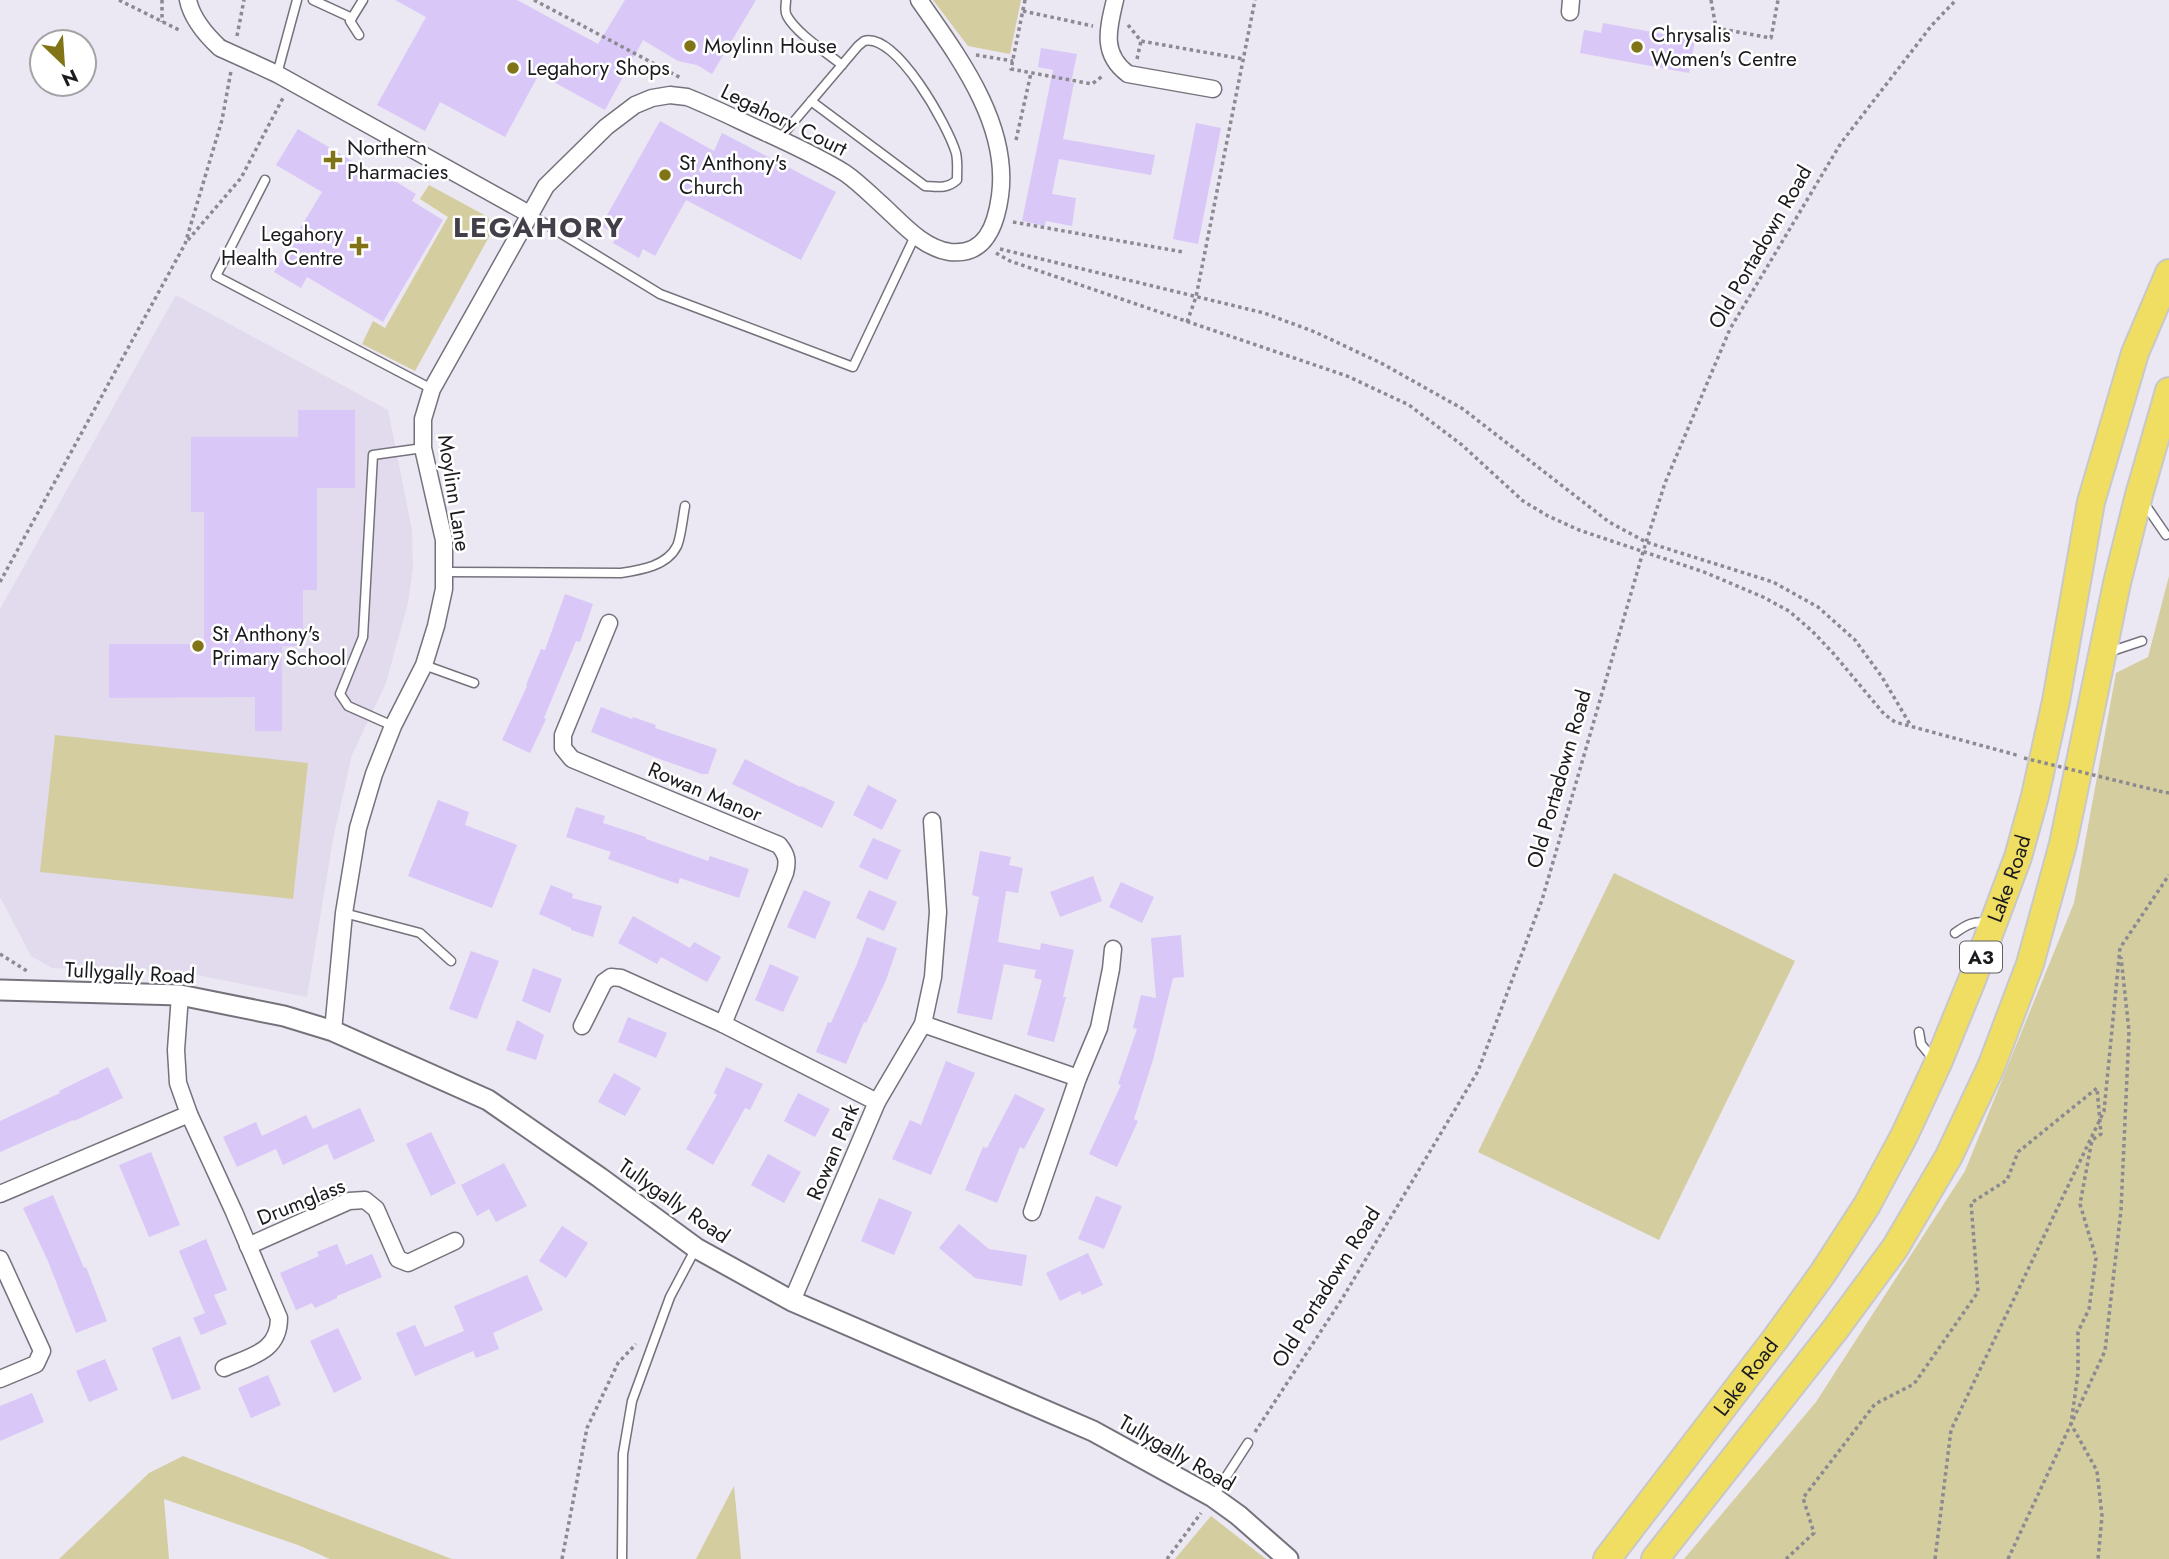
<svg xmlns="http://www.w3.org/2000/svg" width="2169" height="1559" font-family="Jost,sans-serif">
	<rect width="100%" height="100%" fill="#ebe7f3"/>
	<polygon fill="#e2dbee" points="176,295 388,410 412,530 413,568 408,603 386,683 352,755 333,839 307,997 187,973 52,968 31,956 0,897 0,609"/>
	<g fill="#d3cd9f">
		<polygon points="933,0 1021,0 1010,54 968,46"/>
		<polygon points="429,185 488,217 492,227 490,235 415,371 362,344 373,321 385,328 448,217 420,199"/>
		<polygon points="2169,576 2169,1559 1684,1559 1816,1402 1965,1171 2074,903 2116,673 2148,657"/>
		<polygon points="55,735 308,763 293,899 40,872"/>
		<polygon points="1614,873 1795,961 1659,1240 1478,1152"/>
		<polygon points="183,1456 452,1559 330,1559 298,1545 164,1499 169,1559 59,1559 149,1473"/>
		<polygon points="734,1486 741,1559 696,1559"/>
		<polygon points="1211,1516 1266,1559 1175,1559"/>
	</g>
	<g fill="#d9c7f7">
		<polygon points="395,0 517,0 598,44 625,0 756,0 712,74 697,65 678,61 643,40 605,110 539,74 505,137 440,102 425,131 377,105 426,17"/>
		<polygon points="1603,23 1695,40 1689,73 1580,53 1584,30 1601,33"/>
		<polygon points="1041,48 1077,54 1071,83 1074,83 1063,139 1155,155 1151,175 1059,159 1052,194 1076,198 1072,226 1046,221 1045,226 1022,221 1053,70 1038,67"/>
		<polygon points="660,121 714,151 722,133 836,192 801,260 686,200 655,256 643,249 639,258 613,243 617,235 601,226"/>
		<polygon points="1196,123 1221,128 1198,244 1173,239"/>
		<polygon points="298,129 369,171 372,167 416,194 412,201 443,220 383,322 307,277 301,288 274,272 322,192 276,165"/>
		<polygon points="298,410 355,410 355,488 317,488 317,590 303,590 303,646 282,646 282,731 255,731 255,697 109,698 109,644 204,644 204,512 191,512 191,437 298,437"/>
		<polygon points="565,594 593,604 580,642 576,641 544,718 546,719 530,753 502,740 527,686 526,685 541,649 545,650"/>
		<polygon points="601,707 632,719 633,717 656,725 655,728 717,749 708,774 702,774 657,758 591,732"/>
		<polygon points="745,759 800,787 801,786 835,802 822,828 732,784"/>
		<polygon points="868,785 897,800 882,830 853,815"/>
		<polygon points="438,800 469,812 465,825 517,845 492,908 408,876"/>
		<polygon points="576,807 605,816 603,823 646,837 646,839 708,861 710,856 749,869 739,898 680,878 678,884 608,859 611,852 566,837"/>
		<polygon points="873,838 901,850 887,880 859,867"/>
		<polygon points="980,851 1011,857 1009,865 1023,868 1018,893 1006,891 998,942 1040,950 1041,943 1074,950 1063,997 1066,997 1054,1042 1027,1035 1042,980 1034,978 1036,970 1004,964 992,1020 957,1013 979,897 972,895"/>
		<polygon points="1093,876 1102,901 1060,917 1050,892"/>
		<polygon points="1121,882 1154,897 1142,923 1109,907"/>
		<polygon points="551,885 573,894 572,898 602,906 593,937 571,930 571,928 539,914"/>
		<polygon points="804,890 831,902 815,939 787,927"/>
		<polygon points="869,890 897,902 884,931 856,918"/>
		<polygon points="633,916 690,948 694,942 721,957 707,982 661,957 657,964 618,943"/>
		<polygon points="1181,935 1184,977 1173,978 1153,1060 1134,1119 1138,1121 1117,1167 1089,1154 1121,1085 1118,1084 1137,1029 1133,1028 1141,995 1156,998 1151,938"/>
		<polygon points="867,937 897,948 886,980 866,1023 864,1022 846,1064 816,1052 828,1022 831,1023 857,964"/>
		<polygon points="471,951 499,961 477,1019 449,1009"/>
		<polygon points="770,964 799,977 783,1012 755,1000"/>
		<polygon points="533,968 562,979 550,1013 522,1001"/>
		<polygon points="628,1017 667,1033 656,1058 618,1042"/>
		<polygon points="517,1020 544,1035 536,1060 506,1050"/>
		<polygon points="946,1061 975,1073 931,1175 892,1159 910,1120 921,1125"/>
		<polygon points="108,1067 123,1098 74,1121 73,1120 0,1152 0,1121 60,1093 59,1091"/>
		<polygon points="726,1067 763,1084 750,1110 745,1108 713,1165 686,1149 717,1095 714,1093"/>
		<polygon points="614,1073 641,1088 625,1116 598,1102"/>
		<polygon points="798,1093 830,1109 815,1137 784,1121"/>
		<polygon points="1015,1094 1045,1109 1024,1149 1020,1147 997,1203 965,1190 983,1147 987,1148"/>
		<polygon points="360,1108 375,1141 334,1160 327,1144 283,1165 276,1149 237,1167 223,1137 256,1122 262,1136 306,1115 313,1129"/>
		<polygon points="431,1132 456,1183 431,1196 406,1144"/>
		<polygon points="151,1152 180,1225 149,1237 119,1165"/>
		<polygon points="768,1154 801,1172 784,1203 751,1185"/>
		<polygon points="504,1163 527,1206 496,1222 489,1209 477,1216 461,1185"/>
		<polygon points="53,1195 84,1268 86,1267 107,1321 76,1333 48,1261 23,1208"/>
		<polygon points="1096,1196 1122,1206 1104,1249 1078,1239"/>
		<polygon points="879,1198 912,1212 894,1255 861,1241"/>
		<polygon points="959,1224 989,1249 1027,1255 1022,1286 975,1278 939,1248"/>
		<polygon points="562,1226 588,1243 566,1278 539,1261"/>
		<polygon points="206,1239 227,1290 214,1295 227,1324 201,1335 193,1318 205,1313 179,1251"/>
		<polygon points="337,1244 346,1265 372,1254 382,1277 337,1296 337,1298 315,1308 312,1303 296,1310 280,1273 319,1256 317,1252"/>
		<polygon points="1088,1253 1103,1285 1082,1295 1080,1291 1060,1301 1046,1273"/>
		<polygon points="527,1275 543,1310 493,1333 499,1349 476,1358 473,1351 415,1376 396,1333 415,1325 425,1347 464,1331 454,1306"/>
		<polygon points="338,1328 362,1379 334,1393 310,1341"/>
		<polygon points="180,1336 201,1389 172,1400 152,1348"/>
		<polygon points="105,1359 118,1390 89,1402 76,1371"/>
		<polygon points="268,1375 281,1405 251,1418 238,1388"/>
		<polygon points="32,1393 44,1422 0,1441 0,1406"/>
	</g>
	<g fill="none" stroke-linecap="round" stroke-linejoin="round">
		<g stroke="#75727c" stroke-width="11">
			<g id="service">
				<polyline points="313,0 352,18"/>
				<path d="M 786,0 C 786,6 784,11 787,16 C 797,34 826,52 842,65"/>
				<polyline points="359,35 350,21 363,0"/>
				<polyline points="277,74 297,0"/>
				<path d="M 779,139 L 858,46 L 864,41 C 896,32 948,126 956,153 C 958,162 957,170 957,180 C 947,189 938,187 925,186 L 811,101"/>
				<polyline points="265,180 216,276 432,389"/>
				<polyline points="531,215 660,294 853,367 915,236"/>
				<polyline points="2144,503 2166,535"/>
				<path d="M 444,572 L 621,573 C 641,570 667,566 677,546 C 681,537 683,516 685,506"/>
				<polyline points="2109,652 2142,641"/>
				<polyline points="424,665 474,683"/>
				<polyline points="393,726 348,706 340,694 363,637 373,455 423,448"/>
				<polyline points="344,913 420,933 451,961"/>
				<path d="M 1955,933 C 1966,925 1975,920 1988,923"/>
				<polyline points="1919,1032 1921,1044 1933,1059"/>
				<polyline points="1213,1497 1248,1443"/>
				<polyline points="622,1559 623,1454 632,1401 670,1297 696,1248"/>
			</g>
		</g>
		<g stroke="#75727c" stroke-width="19">
			<g id="minor">
				<path d="M 188,0 C 192,19 206,35 220,48"/>
				<path d="M 1115,0 C 1108,29 1101,54 1128,74 L 1213,89"/>
				<polyline points="1570,12 1571,0"/>
				<polyline points="251,62 277,74 531,215"/>
				<path d="M 609,623 L 563,735 L 563,748 L 572,759 L 779,845 C 787,855 788,861 785,873 L 723,1024"/>
				<path d="M 180,995 L 176,1050 L 178,1083 L 189,1114 L 234,1212 L 279,1318 C 279,1352 251,1356 224,1368"/>
				<polyline points="923,1024 1078,1078 1032,1212"/>
				<polyline points="582,1026 604,982 611,977 621,978 723,1024 877,1102"/>
				<path d="M 333,1031 L 344,913 L 358,828 L 374,774 L 393,726 L 424,665 L 436,626 L 444,589 L 444,540 L 423,448 L 423,419 L 432,389 L 546,186 L 606,127 L 635,105 L 652,98 L 670,95 L 687,97 C 715,108 742,122 769,134 C 795,146 821,158 845,173 C 858,182 870,194 881,204 C 901,222 922,248 950,252 C 986,256 996,225 1000,196 C 1010,124 958,56 919,0"/>
				<polyline points="1078,1078 1099,1028 1111,969 1113,949"/>
				<polyline points="0,1194 189,1114"/>
				<polyline points="248,1246 349,1201 365,1200 376,1209 398,1259 408,1263 455,1241"/>
				<polyline points="0,1259 42,1351 36,1364 0,1379"/>
				<polyline points="792,1301 877,1102 923,1024 933,977 938,912 932,821"/>
			</g>
		</g>
		<g stroke="#75727c" stroke-width="23">
			<polyline id="tertiary" points="0,990 180,995 284,1016 333,1031 488,1100 599,1177 696,1248 792,1301 1093,1431 1213,1497 1238,1515 1288,1559"/>
		</g>
		<g stroke="#c8c8c9" stroke-width="30">
			<g id="trunk">
				<path id="s1" d="M 1607,1559 L 1776,1338 L 1823,1273 L 1867,1205 L 1904,1136 L 1938,1063 L 1972,980 L 2018,857 L 2035,796 L 2056,701 L 2091,502 L 2135,353 L 2169,273"/>
				<polyline points="1655,1559 1834,1331 1895,1248 1949,1156 1991,1067 2030,964 2063,844 2117,583 2139,495 2169,391"/>
			</g>
		</g>
		<g stroke="#8c8991" stroke-width="3.5" stroke-dasharray="3.5 3.5" stroke-linecap="butt">
			<polyline points="119,0 181,31"/>
			<polyline points="162,0 162,22"/>
			<polyline points="534,0 681,78"/>
			<polyline points="1025,0 1011,69 1092,84 1104,75"/>
			<polyline points="1711,0 1716,28 1771,38 1778,0"/>
			<polyline points="1023,11 1093,26"/>
			<polyline points="1128,25 1141,41 1243,59"/>
			<polyline points="237,36 244,0"/>
			<polyline points="976,55 1013,61"/>
			<polyline points="1137,59 1141,41"/>
			<polyline points="1016,140 1031,73"/>
			<polyline points="1013,222 1183,252"/>
			<polyline points="188,240 241,178 284,96"/>
			<polyline points="1000,249 1264,313 1315,332 1381,363 1463,409 1609,522 1646,542 1773,582 1818,607 1855,640 1882,677 1911,726"/>
			<polyline points="996,253 1010,261 1347,376 1409,405 1462,445 1523,501 1548,516 1579,530 1704,572 1763,597 1789,611 1812,631 1833,653 1884,714 1895,722 2020,756"/>
			<polyline points="1187,322 1196,297 1255,0"/>
			<polyline points="0,582 185,244 222,120 231,71"/>
			<polyline points="2159,791 2169,793"/>
			<polyline points="0,954 27,971"/>
			<polyline points="1255,1432 1342,1299 1478,1071 1542,900 1643,552 1665,483 1730,329 1841,143 1932,25 1956,0"/>
			<polyline points="562,1559 587,1428 618,1363 636,1344"/>
			<polyline points="1167,1559 1201,1513"/>
			<polyline points="1786,1559 1814,1533 1803,1498 1875,1404 1914,1384 1978,1292 1971,1203 2007,1180 2018,1152 2097,1088 2101,1134 2092,1140 2080,1204 2096,1258 2089,1309 2078,1332 2078,1373 2071,1424 2097,1471 2102,1516 2098,1559"/>
			<polyline points="1935,1559 1951,1430 2104,1111 2120,948 2169,875"/>
			<polyline points="2008,1559 2105,1351 2121,1210 2129,1031 2121,957"/>
		</g>
		<use href="#service" stroke="#fff" stroke-width="8"/>
		<use href="#minor" stroke="#fff" stroke-width="16"/>
		<use href="#tertiary" stroke="#fff" stroke-width="19"/>
		<use href="#trunk" stroke="#efde62" stroke-width="26"/>
		<g stroke="#75727c" stroke-width="19" stroke-linecap="butt">
			<polyline id="minor-bridge" points="220,48 251,62"/>
		</g>
		<polyline stroke="#8c8991" stroke-width="3.5" stroke-dasharray="3.5 3.5" stroke-linecap="butt" points="2024,758 2159,791"/>
		<use href="#minor-bridge" stroke="#fff" stroke-width="16"/>
	</g>
	<g fill="#817417" stroke="#fff" stroke-width="2.5">
		<circle cx="690" cy="46" r="7"/>
		<circle cx="1637" cy="47" r="7"/>
		<circle cx="513" cy="68" r="7"/>
		<path d="M329.5 149.5h7v7h7v7h-7v7h-7v-7h-7v-7h7z"/>
		<circle cx="665" cy="175" r="7"/>
		<path d="M355.5 235.5h7v7h7v7h-7v7h-7v-7h-7v-7h7z"/>
		<circle cx="198" cy="646" r="7"/>
	</g>
	<g text-anchor="middle" stroke-width="5" stroke-linejoin="round" paint-order="stroke">
		<rect fill="#fff" stroke="#5f5f62" stroke-width="2" x="1960" y="941.5" width="42" height="31" rx="5"/>
		<g font-size="19" font-weight="bold" fill="#1b1a1e">
			<text x="1981" y="964">A3</text>
		</g>
		<g font-size="21" fill="#1b1a1e" stroke="#fff" text-anchor="start">
			<text x="1651" y="42">Chrysalis<tspan x="1651" dy="24">Women's Centre</tspan></text>
			<text x="704" y="53">Moylinn House</text>
			<text x="527" y="75">Legahory Shops</text>
			<text x="347" y="155">Northern<tspan x="347" dy="24">Pharmacies</tspan></text>
			<text x="679" y="170">St Anthony's<tspan x="679" dy="24">Church</tspan></text>
			<text x="343" y="241" text-anchor="end">Legahory<tspan x="343" dy="24">Health Centre</tspan></text>
			<text x="212" y="641">St Anthony's<tspan x="212" dy="24">Primary School</tspan></text>
		</g>
		<g font-size="21" fill="#1b1a1e" stroke="#fff">
			<text transform="translate(784 120) rotate(26)" y="7">Legahory Court</text>
			<text transform="translate(1760 247) rotate(-60)" y="7">Old Portadown Road</text>
			<text transform="translate(454 493) rotate(81)" y="7">Moylinn Lane</text>
			<text transform="translate(1559 779) rotate(-74)" y="7">Old Portadown Road</text>
			<text transform="translate(705 792) rotate(23)" y="7">Rowan Manor</text>
			<text dy="7" stroke="none"><textPath href="#s1" startOffset="796">Lake Road</textPath></text>
			<text transform="translate(130 973) rotate(3)" y="7">Tullygally Road</text>
			<text transform="translate(833 1152) rotate(-67)" y="7">Rowan Park</text>
			<text transform="translate(674 1201) rotate(35)" y="7">Tullygally Road</text>
			<text transform="translate(301 1202) rotate(-22)" y="7">Drumglass</text>
			<text transform="translate(1326 1287) rotate(-58)" y="7">Old Portadown Road</text>
			<text dy="7" stroke="none"><textPath href="#s1" startOffset="229">Lake Road</textPath></text>
			<text transform="translate(1177 1453) rotate(30)" y="7">Tullygally Road</text>
		</g>
		<g font-size="28" font-weight="bold" letter-spacing="2" fill="#433f49" stroke="#fff">
			<text x="539" y="237">LEGAHORY</text>
		</g>
	</g>
	<g transform="translate(63 63) rotate(155)"><circle r="33" fill="#ffffff" stroke="#a4a3a5" stroke-width="2"/>
	<path d="M0-5L12 26L0 18L-12 26Z" fill="#817417"/>
	<text y="-10" font-size="19" font-weight="bold" text-anchor="middle" fill="#1b1a1e">N</text>
	</g>
</svg>
